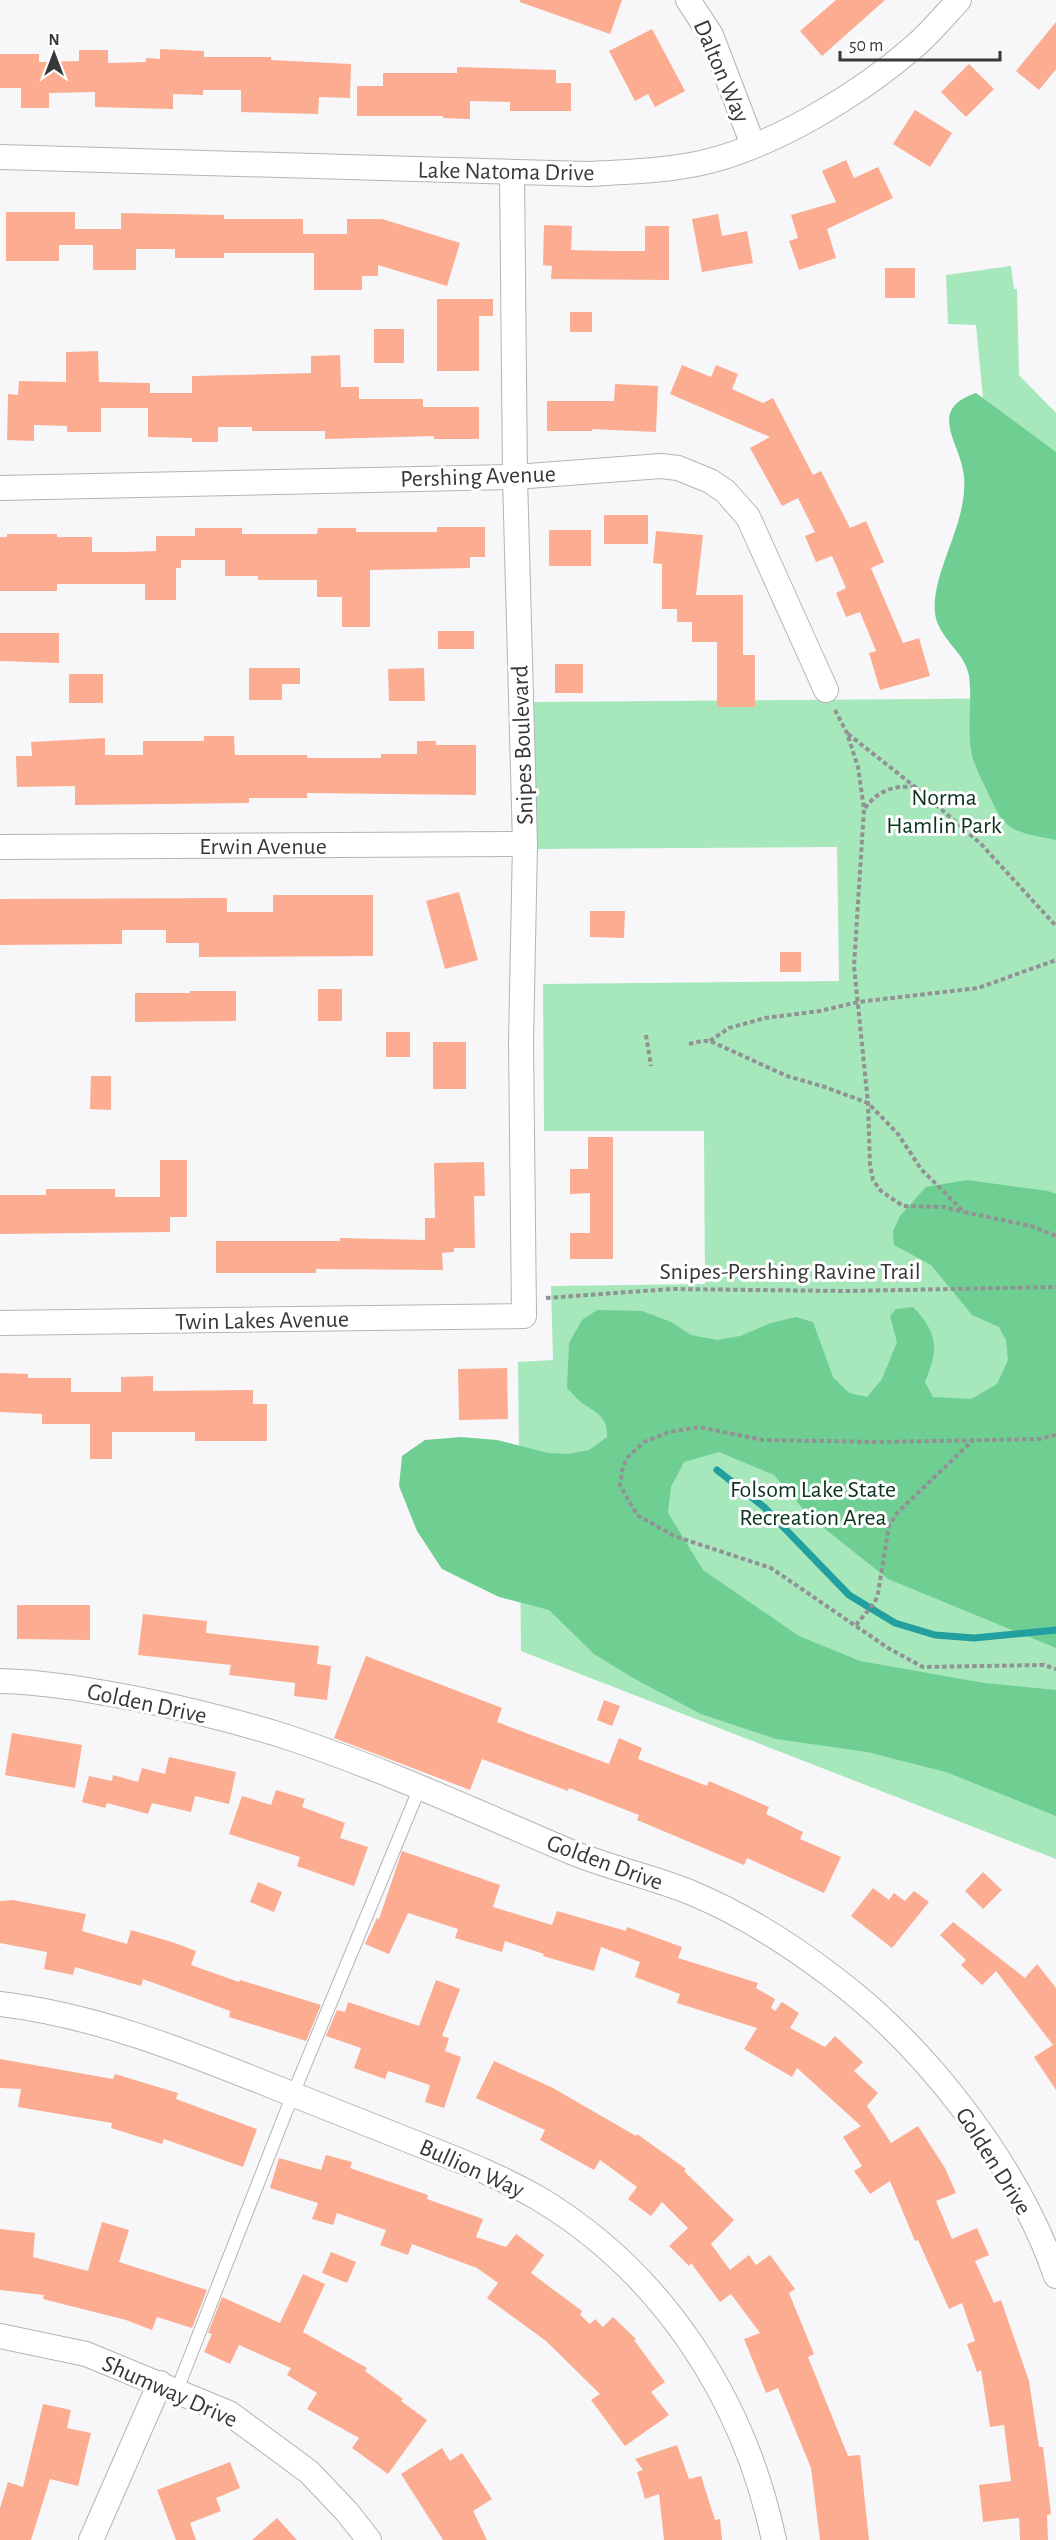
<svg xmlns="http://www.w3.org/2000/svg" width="1056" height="2540" font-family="'Alegreya Sans',sans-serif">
	<rect width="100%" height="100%" fill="#f7f7fa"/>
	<g fill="#a6e7bb">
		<polygon points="1011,266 1014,289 1017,289 1019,375 1056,413 1056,606 993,505 976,325 948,324 946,275"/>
		<polygon points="1056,698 1056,1859 521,1651 518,1362 553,1360 551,1286 705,1284 704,1131 544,1131 543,984 839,981 837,847 532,849 531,702"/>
	</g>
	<g fill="#6fcf92">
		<path d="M 976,393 L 1056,452 L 1056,840 C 1043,837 1024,835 1012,828 C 1000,820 995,808 989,795 C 984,784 978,773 974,762 C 965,735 973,704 969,676 C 965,651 938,639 935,613 C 931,572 968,524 964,477 C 962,444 925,410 976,393 Z"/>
		<path d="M 967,1180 L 1048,1191 L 1056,1194 L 1056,1648 L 888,1579 L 810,1517 L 774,1475 L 719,1452 L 684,1462 L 671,1487 L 668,1513 L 703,1570 L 799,1636 L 860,1661 L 984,1683 L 1056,1690 L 1056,1816 L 946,1772 L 867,1752 L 776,1739 L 701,1714 L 633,1678 L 594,1654 L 549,1610 L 499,1597 L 442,1569 L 417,1531 L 399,1486 L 402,1456 L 425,1440 L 461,1437 L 497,1440 L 548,1453 L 568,1454 L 589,1450 L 607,1437 C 608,1417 597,1413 582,1403 C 577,1399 572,1393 567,1388 L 569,1343 L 582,1320 L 597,1310 L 642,1311 L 671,1322 L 691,1335 L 717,1340 L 740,1336 L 771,1323 L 796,1317 L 813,1322 L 833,1377 L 849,1393 L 867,1397 L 882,1379 L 897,1342 L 890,1316 L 896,1309 L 913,1307 C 938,1333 939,1349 925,1382 L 933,1397 L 971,1399 L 997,1384 L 1008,1360 L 1006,1340 L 999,1327 L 972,1315 L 931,1265 L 894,1245 L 893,1231 L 900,1216 L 926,1187 Z"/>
	</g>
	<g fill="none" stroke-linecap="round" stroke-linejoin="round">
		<polyline stroke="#229f9f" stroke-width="7" points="717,1470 764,1507 849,1595 895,1623 935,1635 974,1638 1056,1630"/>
	</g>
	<g fill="#fcac91">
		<polygon points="520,0 622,0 610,34 520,2"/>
		<polygon points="836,0 885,0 822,56 800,31"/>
		<polygon points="1056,22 1056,69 1039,90 1016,71"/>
		<polygon points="652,29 685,91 655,107 648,94 635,101 609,51"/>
		<polygon points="160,49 204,51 204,57 271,57 271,60 351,64 350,98 319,97 318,114 241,112 241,90 203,90 203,95 173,94 173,109 95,107 95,92 49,93 49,108 21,108 21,88 0,88 0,54 39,54 39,62 79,61 79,50 108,50 108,63 146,62 146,58 160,59"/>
		<polygon points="969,64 994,89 966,117 941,92"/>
		<polygon points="457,67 556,70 556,83 571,83 571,111 510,111 510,102 470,101 470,119 443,118 443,116 357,116 357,86 383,86 383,73 457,73"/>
		<polygon points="915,110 952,133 930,167 893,144"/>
		<polygon points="846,160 854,178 878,167 893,198 827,229 836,258 799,270 789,241 798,238 791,215 836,202 822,171"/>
		<polygon points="6,212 75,212 75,229 121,229 121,213 224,215 224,219 303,219 303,234 347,234 347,219 382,219 460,243 447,286 378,265 378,276 362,276 362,290 314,290 314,253 224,253 224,258 175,258 175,249 136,249 136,270 93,270 93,245 59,245 59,261 6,261"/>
		<polygon points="718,214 722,236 747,231 753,263 702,272 692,219"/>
		<polygon points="544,225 572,226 571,250 612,251 645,251 645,226 669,226 669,280 551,279 552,266 543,265"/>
		<rect x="885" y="268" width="30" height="30"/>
		<polygon points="437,299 493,299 493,316 479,316 479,371 437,371"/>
		<rect x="570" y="312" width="22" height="20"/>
		<rect x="374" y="329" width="30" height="34"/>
		<polygon points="98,351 99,382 150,383 150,393 192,393 192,376 311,373 311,356 340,355 341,387 359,387 359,399 423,399 423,407 479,407 479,439 434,439 434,436 325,439 325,431 252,431 252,427 218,427 218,442 192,442 192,438 148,437 148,408 101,408 101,432 67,432 67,426 34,425 34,441 7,440 8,394 18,395 19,381 66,382 66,352"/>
		<polygon points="682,365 711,377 716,365 738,374 732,389 763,403 773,398 813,475 821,471 850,528 866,521 884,562 871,568 903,643 919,638 930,676 880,690 869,653 876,651 860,612 846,617 836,593 846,588 832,556 816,562 805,536 815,532 798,498 782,506 750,448 770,437 670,394"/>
		<polygon points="615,384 658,386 656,432 592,429 592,431 547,431 547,401 614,401"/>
		<rect x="604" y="515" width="44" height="29"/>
		<polygon points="437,527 485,527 485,557 470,557 470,568 370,570 370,627 342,627 342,597 317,597 317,580 258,580 258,576 225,576 225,560 181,560 181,568 176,568 176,600 145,600 145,584 57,584 57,591 0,591 0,537 7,537 7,534 57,534 57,537 92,537 92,552 128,552 156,551 156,536 195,536 195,528 242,528 242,534 317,534 318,528 356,528 356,532 437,532"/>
		<rect x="549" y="530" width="42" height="36"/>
		<polygon points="656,531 703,535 696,595 743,595 743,655 755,655 755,707 717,707 717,642 692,642 692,622 677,622 677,609 662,609 662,564 653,563"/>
		<rect x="438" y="631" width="36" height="18"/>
		<polygon points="0,633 59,633 59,663 0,661"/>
		<rect x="555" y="664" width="28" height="29"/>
		<polygon points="249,668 300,668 300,684 282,684 282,700 249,700"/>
		<polygon points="424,668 425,701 389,701 388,669"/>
		<rect x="69" y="674" width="34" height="29"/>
		<polygon points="204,736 234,736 235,755 307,755 307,758 381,758 381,754 417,754 417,741 436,741 436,745 476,745 476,795 307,793 307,798 249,798 249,803 75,805 75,786 17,787 16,756 32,756 31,742 105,738 105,755 143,755 143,741 204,741"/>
		<polygon points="459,892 478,960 445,969 426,901"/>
		<polygon points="273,895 373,895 373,956 199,957 199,943 166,943 166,930 122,930 122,944 0,945 0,899 227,898 227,912 273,912"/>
		<polygon points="590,911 625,911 624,938 590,937"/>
		<rect x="780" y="952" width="21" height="20"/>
		<rect x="318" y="989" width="24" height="32"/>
		<polygon points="190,991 236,991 236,1021 135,1022 135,993 190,993"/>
		<rect x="386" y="1032" width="24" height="25"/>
		<rect x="433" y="1042" width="33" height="47"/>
		<polygon points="91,1076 111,1076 111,1110 90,1109"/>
		<polygon points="588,1137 613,1137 613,1259 570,1259 570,1233 590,1233 590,1193 570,1194 570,1169 588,1169"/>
		<polygon points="160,1160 187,1160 187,1217 170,1217 170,1232 0,1234 0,1195 46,1195 46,1189 115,1189 115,1197 160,1197"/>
		<polygon points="484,1162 485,1196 474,1196 475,1248 454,1248 454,1252 442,1253 443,1270 316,1269 316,1273 216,1273 216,1241 340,1241 340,1238 425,1240 425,1218 435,1218 434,1163"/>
		<polygon points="507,1368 508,1419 459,1420 458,1369"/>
		<polygon points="0,1373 28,1374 28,1378 71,1378 71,1392 121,1392 121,1377 153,1376 153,1391 253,1390 253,1404 267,1404 267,1441 195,1441 195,1432 112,1432 112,1459 90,1459 90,1424 42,1424 42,1414 0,1412"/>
		<polygon points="17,1605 90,1605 90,1640 17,1639"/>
		<polygon points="143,1614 207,1621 206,1633 319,1646 317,1664 331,1666 327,1700 294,1696 295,1683 229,1675 231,1665 138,1655"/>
		<polygon points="366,1656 502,1708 497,1722 609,1764 619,1738 642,1748 638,1759 707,1786 709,1781 769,1807 766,1814 803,1832 800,1839 841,1857 824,1893 747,1858 744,1865 637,1820 639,1815 569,1788 568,1791 482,1759 470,1790 334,1738"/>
		<polygon points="604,1700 620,1706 612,1726 597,1720"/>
		<polygon points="12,1733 82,1745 75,1788 5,1775"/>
		<polygon points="169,1757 236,1772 229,1804 195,1796 191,1812 152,1803 148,1814 107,1803 105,1808 82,1802 89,1776 112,1781 113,1775 138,1782 142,1768 165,1774"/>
		<polygon points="276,1790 305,1799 302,1807 345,1823 340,1838 368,1847 354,1886 297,1866 300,1857 229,1834 242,1796 271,1805"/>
		<polygon points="402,1851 500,1885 493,1907 552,1925 557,1911 626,1931 627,1927 682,1947 678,1958 758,1983 756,1988 775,1999 771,2008 775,2011 782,2002 799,2013 790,2028 825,2047 835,2036 863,2062 854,2071 878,2093 867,2106 891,2143 918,2126 945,2168 956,2193 936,2201 952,2239 977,2228 989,2255 975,2261 994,2303 1001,2300 1029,2381 1039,2447 1043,2447 1051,2514 1047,2515 1048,2540 1020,2540 1019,2518 983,2522 979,2485 1011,2481 1004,2425 990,2427 981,2370 977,2372 967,2344 975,2341 962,2303 949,2309 918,2240 915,2241 890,2181 870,2194 854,2171 862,2166 843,2137 861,2126 797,2068 792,2077 744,2049 757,2028 677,2003 680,1994 635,1977 640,1962 601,1947 594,1971 543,1956 544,1954 505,1941 502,1952 455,1938 458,1929 408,1913 389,1954 365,1944 377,1918 379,1919"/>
		<polygon points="983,1872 1002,1890 983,1909 965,1891"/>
		<polygon points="258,1882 282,1892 274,1912 250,1902"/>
		<polygon points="873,1888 889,1900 894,1893 905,1901 914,1891 929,1902 892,1948 851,1916"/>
		<polygon points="13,1900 86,1914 82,1931 127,1944 131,1930 172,1942 196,1951 191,1965 239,1982 240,1980 321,2005 306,2041 229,2017 230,2011 143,1979 141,1986 75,1967 73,1975 44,1969 47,1952 0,1943 0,1901"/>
		<polygon points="953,1922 1025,1978 1037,1964 1056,1988 1056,2090 1034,2057 1053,2045 996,1971 982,1985 961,1965 966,1960 940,1935"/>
		<polygon points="436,1980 460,1989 442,2036 449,2038 445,2051 461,2057 444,2108 425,2102 430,2085 388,2071 385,2079 354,2068 361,2048 326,2036 337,2010 345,2012 348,2002 419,2026"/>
		<polygon points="0,2059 113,2079 115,2074 178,2093 176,2099 257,2129 243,2167 164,2139 162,2144 111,2128 112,2123 18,2107 21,2089 0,2088"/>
		<polygon points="494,2061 553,2088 636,2136 637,2134 686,2169 684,2171 734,2220 711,2244 730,2270 749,2255 756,2265 770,2255 795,2289 789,2293 814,2354 808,2357 848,2456 860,2455 869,2540 820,2540 811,2468 778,2388 766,2393 744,2339 760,2333 731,2294 720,2302 691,2263 689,2266 669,2246 688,2228 662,2202 651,2216 628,2199 637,2187 600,2160 594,2170 540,2140 545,2130 476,2098"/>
		<polygon points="326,2155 352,2162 350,2168 428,2195 427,2199 483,2219 476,2237 506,2247 516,2234 544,2255 531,2273 582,2311 580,2315 590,2324 595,2319 603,2327 613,2317 636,2339 634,2340 665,2382 651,2392 669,2415 625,2446 591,2400 600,2394 546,2341 487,2298 498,2283 477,2268 412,2244 408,2255 380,2245 386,2230 337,2213 333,2225 312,2219 318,2203 270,2188 279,2158 321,2170"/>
		<polygon points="102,2222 129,2230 119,2262 207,2290 192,2328 157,2317 152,2330 126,2320 43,2299 44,2295 0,2290 0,2229 35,2233 33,2257 88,2271"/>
		<polygon points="331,2252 356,2262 347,2283 322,2273"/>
		<polygon points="303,2274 325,2284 303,2332 367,2368 365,2371 403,2399 401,2401 427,2420 388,2474 352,2448 359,2438 307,2409 317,2393 287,2375 291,2368 239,2345 230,2364 204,2352 212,2334 208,2333 222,2297 280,2323"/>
		<polygon points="43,2404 71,2410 67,2428 91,2433 78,2486 50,2479 31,2540 0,2540 0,2508 8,2482 23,2487"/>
		<polygon points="677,2445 689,2479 701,2476 715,2520 720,2519 722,2540 664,2540 659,2494 645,2499 637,2472 643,2470 635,2459"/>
		<polygon points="442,2448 450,2461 462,2453 492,2499 473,2511 487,2540 443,2540 401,2474"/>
		<polygon points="230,2462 240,2488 216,2498 221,2511 190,2523 196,2540 176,2540 157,2490"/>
		<polygon points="277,2518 297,2540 252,2540"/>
	</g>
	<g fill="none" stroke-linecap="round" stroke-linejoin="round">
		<g stroke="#b4b4b6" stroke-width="14">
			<polyline id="lane" points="177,2390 293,2094 420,1787"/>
		</g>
		<g stroke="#b4b4b6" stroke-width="26">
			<g id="street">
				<polyline points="688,0 711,35 753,145"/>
				<path d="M 0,157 L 588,174 C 626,172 664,171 701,163 C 773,147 860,94 915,46 C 931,32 945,15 959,0"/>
				<polyline points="0,488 515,477 661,466 678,468 710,481 725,491 748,517 826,690"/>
				<polyline points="0,847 525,844"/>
				<polyline points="0,1323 524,1316 521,1042 525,844 515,477 512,173"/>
				<path d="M 0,1681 C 45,1682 89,1690 133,1698 C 187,1709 241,1722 293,1739 C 388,1771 479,1813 571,1852 C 610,1868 653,1877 692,1893 C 742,1914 791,1945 834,1978 C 927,2048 1018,2166 1056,2276"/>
				<path d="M 0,2004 C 108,2017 206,2060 307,2100 C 347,2116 388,2132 428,2148 C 466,2163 503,2178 538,2198 C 663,2273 744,2399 774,2540"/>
				<polyline points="0,2336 86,2354 229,2413 309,2472 347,2512 369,2540"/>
				<polyline points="91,2540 160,2383"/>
			</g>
		</g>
		<g stroke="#929294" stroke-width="4" stroke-dasharray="4.5 3" stroke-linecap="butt">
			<polyline points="835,710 847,733 858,767 864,809 854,966 868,1103 870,1165 873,1180 881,1191 903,1206 944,1207 964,1212"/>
			<polyline points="848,734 919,790 980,843 1056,926"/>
			<path d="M 865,808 C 878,791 893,785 915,787"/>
			<polyline points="646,1035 651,1066"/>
			<polyline points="710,1041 729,1028 765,1018 820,1011 858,1002 978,988 1056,960"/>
			<polyline points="689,1044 702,1041 710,1041 787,1076 825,1087 868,1103 898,1134 921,1169 964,1212 1031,1226 1056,1236"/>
			<polyline points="546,1298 671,1289 847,1291 1056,1287"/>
			<polyline points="1056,1435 1039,1439 879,1442 763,1440 699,1427 669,1432 644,1442 628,1457 623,1466 620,1485 637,1515 674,1536 771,1568 888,1648 923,1667 1044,1665 1056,1669"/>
			<polyline points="856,1625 875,1602 878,1593 889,1526 897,1513 973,1440"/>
		</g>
		<use href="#lane" stroke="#fff" stroke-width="12"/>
		<use href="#street" stroke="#fff" stroke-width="24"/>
	</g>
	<g text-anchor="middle" stroke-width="6" stroke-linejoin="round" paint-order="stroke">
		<g font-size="24" fill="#383839" stroke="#fff">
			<text transform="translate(722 71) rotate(67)" y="8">Dalton Way</text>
			<text transform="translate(506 171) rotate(1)" y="8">Lake Natoma Drive</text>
			<text transform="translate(478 476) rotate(-2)" y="8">Pershing Avenue</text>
			<text transform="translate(522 745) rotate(-92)" y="8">Snipes Boulevard</text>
			<text x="263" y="854">Erwin Avenue</text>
			<text x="790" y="1279">Snipes-Pershing Ravine Trail</text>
			<text transform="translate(262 1320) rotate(-1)" y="8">Twin Lakes Avenue</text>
			<text transform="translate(147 1703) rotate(12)" y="8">Golden Drive</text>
			<text transform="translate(605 1862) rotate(20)" y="8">Golden Drive</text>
			<text transform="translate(994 2161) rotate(58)" y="8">Golden Drive</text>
			<text transform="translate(472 2168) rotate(24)" y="8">Bullion Way</text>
			<text transform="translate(170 2391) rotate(24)" y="8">Shumway Drive</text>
		</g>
		<g font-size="24" fill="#09331c" stroke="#fff">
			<text x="944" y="805">Norma<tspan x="944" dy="28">Hamlin Park</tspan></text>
			<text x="813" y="1497">Folsom Lake State<tspan x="813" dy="28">Recreation Area</tspan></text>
		</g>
	</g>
	<g transform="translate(54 54)" stroke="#ffffff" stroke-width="4.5" paint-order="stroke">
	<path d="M0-4.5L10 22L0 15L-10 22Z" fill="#383839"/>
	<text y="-9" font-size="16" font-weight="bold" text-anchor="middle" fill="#383839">N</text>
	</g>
	<path d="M840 51v9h160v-9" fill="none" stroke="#383839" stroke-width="3"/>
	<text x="849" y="51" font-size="18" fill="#383839" stroke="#ffffff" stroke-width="4.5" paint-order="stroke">50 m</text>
</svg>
